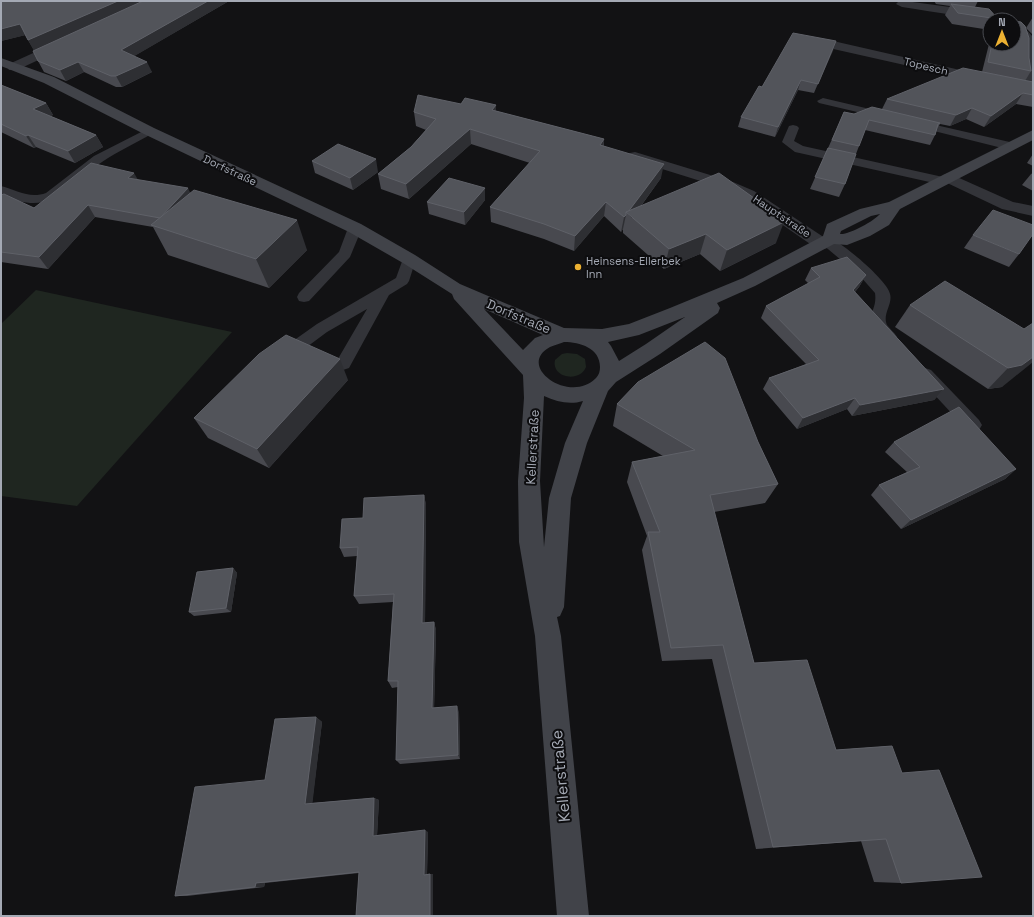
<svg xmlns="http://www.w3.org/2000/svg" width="1034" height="917" font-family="'Space Grotesk',sans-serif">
	<rect width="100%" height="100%" fill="#121214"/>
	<g fill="#1f2620">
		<polygon points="36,290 232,332 77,506 1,496 1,324"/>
		<path d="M 567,353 L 577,354 L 585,359 L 586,367 C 580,383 551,378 555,360 L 562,354 Z"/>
	</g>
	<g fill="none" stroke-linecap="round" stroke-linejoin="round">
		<g fill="#333439" fill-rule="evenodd">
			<polygon points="823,98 891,114 893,116 891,118 887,119 819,103 817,101"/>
			<polygon points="914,120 1014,143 1016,146 1014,149 1010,150 910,125 908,123 910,121"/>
			<polygon points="793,125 797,126 799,128 794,141 803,146 943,177 947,178 949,181 947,184 943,185 795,152 782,142 789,126"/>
			<path d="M 149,128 L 153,129 L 155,131 L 153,133 C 136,143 118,151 102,162 C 64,187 54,218 1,195 L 1,186 C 17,190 29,199 46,193 L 94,156 Z"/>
			<polygon points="355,224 360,225 362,228 350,257 309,301 304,302 299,301 297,297 299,293 339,252 348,228 350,225"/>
			<path d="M 827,237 C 840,240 888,281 890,294 C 893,304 882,314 887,325 C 890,329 894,332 897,337 L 895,341 C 889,343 885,343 881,338 C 861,315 878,313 875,293 L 860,276 L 822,244 L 820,241 L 822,238 Z"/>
			<polygon points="409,254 414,256 416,259 409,281 407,284 389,295 349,368 343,370 337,368 335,364 367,309 327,332 288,361 282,363 276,361 274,357 276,353 317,324 396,278 404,256"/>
			<polygon points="925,368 931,370 979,420 982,425 979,430 973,432 967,430 919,378 917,374 919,370"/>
		</g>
		<g fill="#333439" fill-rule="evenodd">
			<path d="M 905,1 L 965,9 L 1007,18 L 1009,20 C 975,20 937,12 902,7 L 896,4 L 898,2 Z"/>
			<path d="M 1014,20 L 1022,25 L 1033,37 L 1033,94 L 820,46 L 816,45 L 814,42 L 816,39 L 820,38 L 1026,85 C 1017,64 1033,48 1014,30 Z"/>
			<polygon points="62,40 66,41 68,44 66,47 17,70 9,70 7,67 9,64"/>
			<polygon points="635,152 733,182 754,191 828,240 830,244 828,248 822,249 816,248 742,197 723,188 630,159 628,156 630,153"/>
			<polygon points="948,173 1013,202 1033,206 1033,216 1002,209 943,181 940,178 943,175"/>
		</g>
		<path fill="#414349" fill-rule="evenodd" d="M 1,58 L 54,77 L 154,128 L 361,224 L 415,255 L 460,284 L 564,328 L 602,329 L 629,324 L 670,308 L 743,278 L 823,236 L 827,224 L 860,209 L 889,202 L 1033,130 L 1033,140 L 900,209 L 889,225 L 870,236 L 847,245 L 834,244 L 755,286 L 717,303 L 720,308 L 718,313 L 660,354 L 616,382 L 608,391 L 587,443 L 571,498 L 564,607 L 560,616 L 557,617 L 561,636 L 589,916 L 557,916 L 535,636 L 519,542 L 518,481 L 524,398 L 523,375 L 454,299 L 452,294 L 403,263 L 349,232 L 144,134 L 44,83 L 1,66 ZM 880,214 C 874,221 849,235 840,234 L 841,231 L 871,216 ZM 484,309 L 543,335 L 535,338 L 523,350 ZM 685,317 L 646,344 L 619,361 L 611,346 L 608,342 L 639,335 ZM 564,342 C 580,342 600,348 600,367 C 600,371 599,375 596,378 C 570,405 515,366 550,347 C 554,345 560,344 564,342 ZM 544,396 C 557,402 570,405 583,401 L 565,443 L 549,498 L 544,547 L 540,481 Z"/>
	</g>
	<g fill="#48494f">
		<polygon points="1,1 229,1 134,56 152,72 122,87 116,87 84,72 66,81 44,72 38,61 34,50 25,35 1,41"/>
		<polygon points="934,1 978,1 975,7 998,19 998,20 990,20 990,30 952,24 945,15 950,6 936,4"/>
		<polygon points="1033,17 1033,35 1026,28"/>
		<polygon points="990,40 990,44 1014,44 1029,58 1031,71 1025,81 1033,82 1033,107 1016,104 984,127 966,119 950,126 940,124 937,129 935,135 930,145 865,130 856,154 845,184 839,197 810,189 844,112 854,114 882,109 887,99 982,72"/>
		<polygon points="836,41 814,93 798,90 775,137 738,127 741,117 762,87"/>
		<polygon points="1,85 46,103 53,115 50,116 96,135 103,147 75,163 36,147 34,148 1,132"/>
		<polygon points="461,104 496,105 496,111 604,139 604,146 661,178 641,206 753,201 776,243 720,271 700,254 664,269 623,233 623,229 621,232 604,216 574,251 544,239 491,222 490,207 530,163 471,144 409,199 381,189 378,174 411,147 426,130 416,126 414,112"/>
		<polygon points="1033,154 1033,166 1027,163"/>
		<polygon points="312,161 378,172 353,190 315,173"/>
		<polygon points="1033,173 1033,191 1022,185 1031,174"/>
		<polygon points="138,180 191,193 307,250 269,288 168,255 153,227 95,217 48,269 1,262 1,195 34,208"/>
		<polygon points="485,188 485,200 465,225 429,214 427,202"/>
		<polygon points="973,235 1019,254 1009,267 964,248"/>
		<polygon points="811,268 866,275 859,287 855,292 944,389 934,400 852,416 847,409 797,429 763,389 769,378 806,364 761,318 766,306 809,284 805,280"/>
		<polygon points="910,305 1024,329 1002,387 988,389 895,327"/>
		<polygon points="348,380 269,468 208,438 194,418"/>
		<polygon points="617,404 758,442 778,484 765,503 714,512 754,663 836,750 892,746 901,883 874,882 861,841 756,849 712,659 662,661 642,550 647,536 627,482 632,462 663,456 613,426"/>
		<polygon points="894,442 1016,469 1005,479 901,529 871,495 879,485 907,472 885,452"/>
		<polygon points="424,495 426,505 425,623 434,622 436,630 434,708 459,712 460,759 400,764 396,760 398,687 392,688 388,681 393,602 359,604 354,596 357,556 344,557 340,548 363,518"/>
		<polygon points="233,568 237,573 231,612 194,616 189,612"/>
		<polygon points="316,717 322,722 312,803 374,798 379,800 377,835 428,832 427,874 433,874 433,916 356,916 359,873 265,883 264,887 187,896 175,896 265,780"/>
	</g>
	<g fill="#2e2f33">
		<polygon points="118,1 145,1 34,51 28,40"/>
		<polygon points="208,1 229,1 126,61 121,50"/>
		<polygon points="20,24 26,35 1,41 1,29"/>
		<polygon points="836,41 833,51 814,93 818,84"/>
		<polygon points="78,62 84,72 66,81 60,70"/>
		<polygon points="147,62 152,72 122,87 116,76"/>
		<polygon points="801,80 798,90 775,137 778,127"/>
		<polygon points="1023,93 1016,104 984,127 991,116"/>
		<polygon points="46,103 53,115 40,121 33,109"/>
		<polygon points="496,105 496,119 492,110"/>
		<polygon points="972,108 966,119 950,126 956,115"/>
		<polygon points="470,129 471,144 409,199 406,184"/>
		<polygon points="28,135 36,147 34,148 26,136"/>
		<polygon points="96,135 103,147 75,163 68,151"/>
		<polygon points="604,139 603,154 600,145"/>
		<polygon points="376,159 378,172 353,190 350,178"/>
		<polygon points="664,164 661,178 632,218 627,213"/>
		<polygon points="134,173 141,185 128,178"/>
		<polygon points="188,188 194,201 167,230 160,218"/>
		<polygon points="485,188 485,200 465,225 464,212"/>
		<polygon points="606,202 604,216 574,251 575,236"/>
		<polygon points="88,205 95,217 48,269 39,257"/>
		<polygon points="626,215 623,229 621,232 624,217"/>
		<polygon points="297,220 307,250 269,288 256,259"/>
		<polygon points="784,222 776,243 720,271 727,250"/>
		<polygon points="706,234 700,254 664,269 669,249"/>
		<polygon points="866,275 859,287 846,302 853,290"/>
		<polygon points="1033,357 1033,362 1002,387 988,389 1008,368"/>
		<polygon points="340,359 348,380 269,468 257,449"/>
		<polygon points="944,389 934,400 852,416 860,405"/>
		<polygon points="855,398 847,409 797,429 803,418"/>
		<polygon points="1016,469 1005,479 901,529 911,520"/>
		<polygon points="424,495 426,505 425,630 422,623"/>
		<polygon points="233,568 237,573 231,612 226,608"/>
		<polygon points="434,622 436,630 434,714 432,708"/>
		<polygon points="457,706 459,712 460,759 458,755"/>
		<polygon points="316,717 322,722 312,807 305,804"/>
		<polygon points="374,798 379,800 377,837 373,836"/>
		<polygon points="425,830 428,832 427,875 424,875"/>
		<rect x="430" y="874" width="3" height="42"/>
		<polygon points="256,883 265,883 264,887 255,887"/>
	</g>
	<g fill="#52545a" stroke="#5f6168">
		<polygon points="1,1 118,1 28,40 20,24 1,29"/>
		<polygon points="143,1 208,1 121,50 147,62 116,76 111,76 78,62 60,70 38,61 33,51"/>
		<polygon points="951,4 989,9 998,19 958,13"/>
		<polygon points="1014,21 1021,22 1025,26 1029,38 1029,58 1031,71 988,62 992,44 1014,44"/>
		<polygon points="793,33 836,41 818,84 801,80 778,127 741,117 759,86 762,87"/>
		<polygon points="963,68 1033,82 1033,95 1023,93 991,116 972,108 956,115 887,99"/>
		<polygon points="1,85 46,103 33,109 96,135 68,151 28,135 26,136 1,124"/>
		<polygon points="418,95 461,104 465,98 496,105 492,110 604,139 600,145 664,164 628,212 626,212 626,215 624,217 606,202 575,236 544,224 490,207 540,151 470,129 406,184 378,174 411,147 436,119 414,112"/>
		<polygon points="872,107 940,123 938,124 935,135 869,120 859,146 832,140 844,112 854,114"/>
		<polygon points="338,144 376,159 350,178 312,161"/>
		<polygon points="828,148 856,154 845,184 815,177"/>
		<polygon points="91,163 134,173 128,178 188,188 160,218 88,205 39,257 1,252 1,195 4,194 34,208"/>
		<polygon points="719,173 754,198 751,199 784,222 727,250 706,234 669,249 626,212"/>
		<polygon points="449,178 485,188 464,212 427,202"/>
		<polygon points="194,190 297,220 256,259 151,225"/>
		<polygon points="993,210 1033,225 1033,234 1019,254 973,235"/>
		<polygon points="847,257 866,275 853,290 944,389 860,405 855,398 803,418 769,378 819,360 766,306 820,277 811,268"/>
		<polygon points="945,281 1024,329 1033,323 1033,357 1022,365 1008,368 910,305"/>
		<polygon points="286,335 340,359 257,449 194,418 259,354"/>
		<polygon points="705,342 725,358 758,442 778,484 710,495 754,663 807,660 836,750 892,746 902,773 939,770 982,877 901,883 886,839 773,847 723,645 671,648 648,532 660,532 632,462 695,450 617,404 638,382"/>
		<polygon points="959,407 1016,469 911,520 879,485 920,467 894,442"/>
		<polygon points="424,495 422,623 434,622 432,708 457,706 458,755 396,760 398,681 388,681 394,594 354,596 358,547 340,548 342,519 363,518 364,498"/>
		<polygon points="233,568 226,608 189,612 197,572"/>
		<polygon points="316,717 305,804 374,798 373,836 425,830 424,875 430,874 430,916 356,916 359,872 256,883 255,887 175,896 195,787 265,780 275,719"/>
	</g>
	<circle fill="#ecb132" stroke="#0d0d0f" stroke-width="1.5" cx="578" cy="267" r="4"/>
	<g text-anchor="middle" stroke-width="4" stroke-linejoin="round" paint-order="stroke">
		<g font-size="11" fill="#a4a9b4" stroke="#0d0d0f">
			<text transform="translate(926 66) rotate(13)" y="4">Topesch</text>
			<text transform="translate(230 170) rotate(25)" y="4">Dorfstraße</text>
			<text transform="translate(782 216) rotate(34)" y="4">Hauptstraße</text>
		</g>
		<g font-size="11" fill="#a4a9b4" stroke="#0d0d0f" text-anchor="start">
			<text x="586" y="265">Heinsens-Ellerbek<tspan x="586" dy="13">Inn</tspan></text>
		</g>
		<g font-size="13" fill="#a4a9b4" stroke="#0d0d0f">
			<text transform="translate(519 316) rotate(23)" y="5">Dorfstraße</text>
			<text transform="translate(532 447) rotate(-87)" y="5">Kellerstraße</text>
		</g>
		<g font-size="16" fill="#a4a9b4" stroke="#0d0d0f">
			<text transform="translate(560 776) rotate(-95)" y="6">Kellerstraße</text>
		</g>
	</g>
	<rect width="1034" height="917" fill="none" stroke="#a4a9b4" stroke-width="4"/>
	<g transform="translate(1002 32)"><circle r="19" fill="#0d0d0f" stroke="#494b51"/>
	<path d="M0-3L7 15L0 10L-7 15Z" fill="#ecb132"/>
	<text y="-6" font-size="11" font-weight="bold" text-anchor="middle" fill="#a4a9b4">N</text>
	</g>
</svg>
